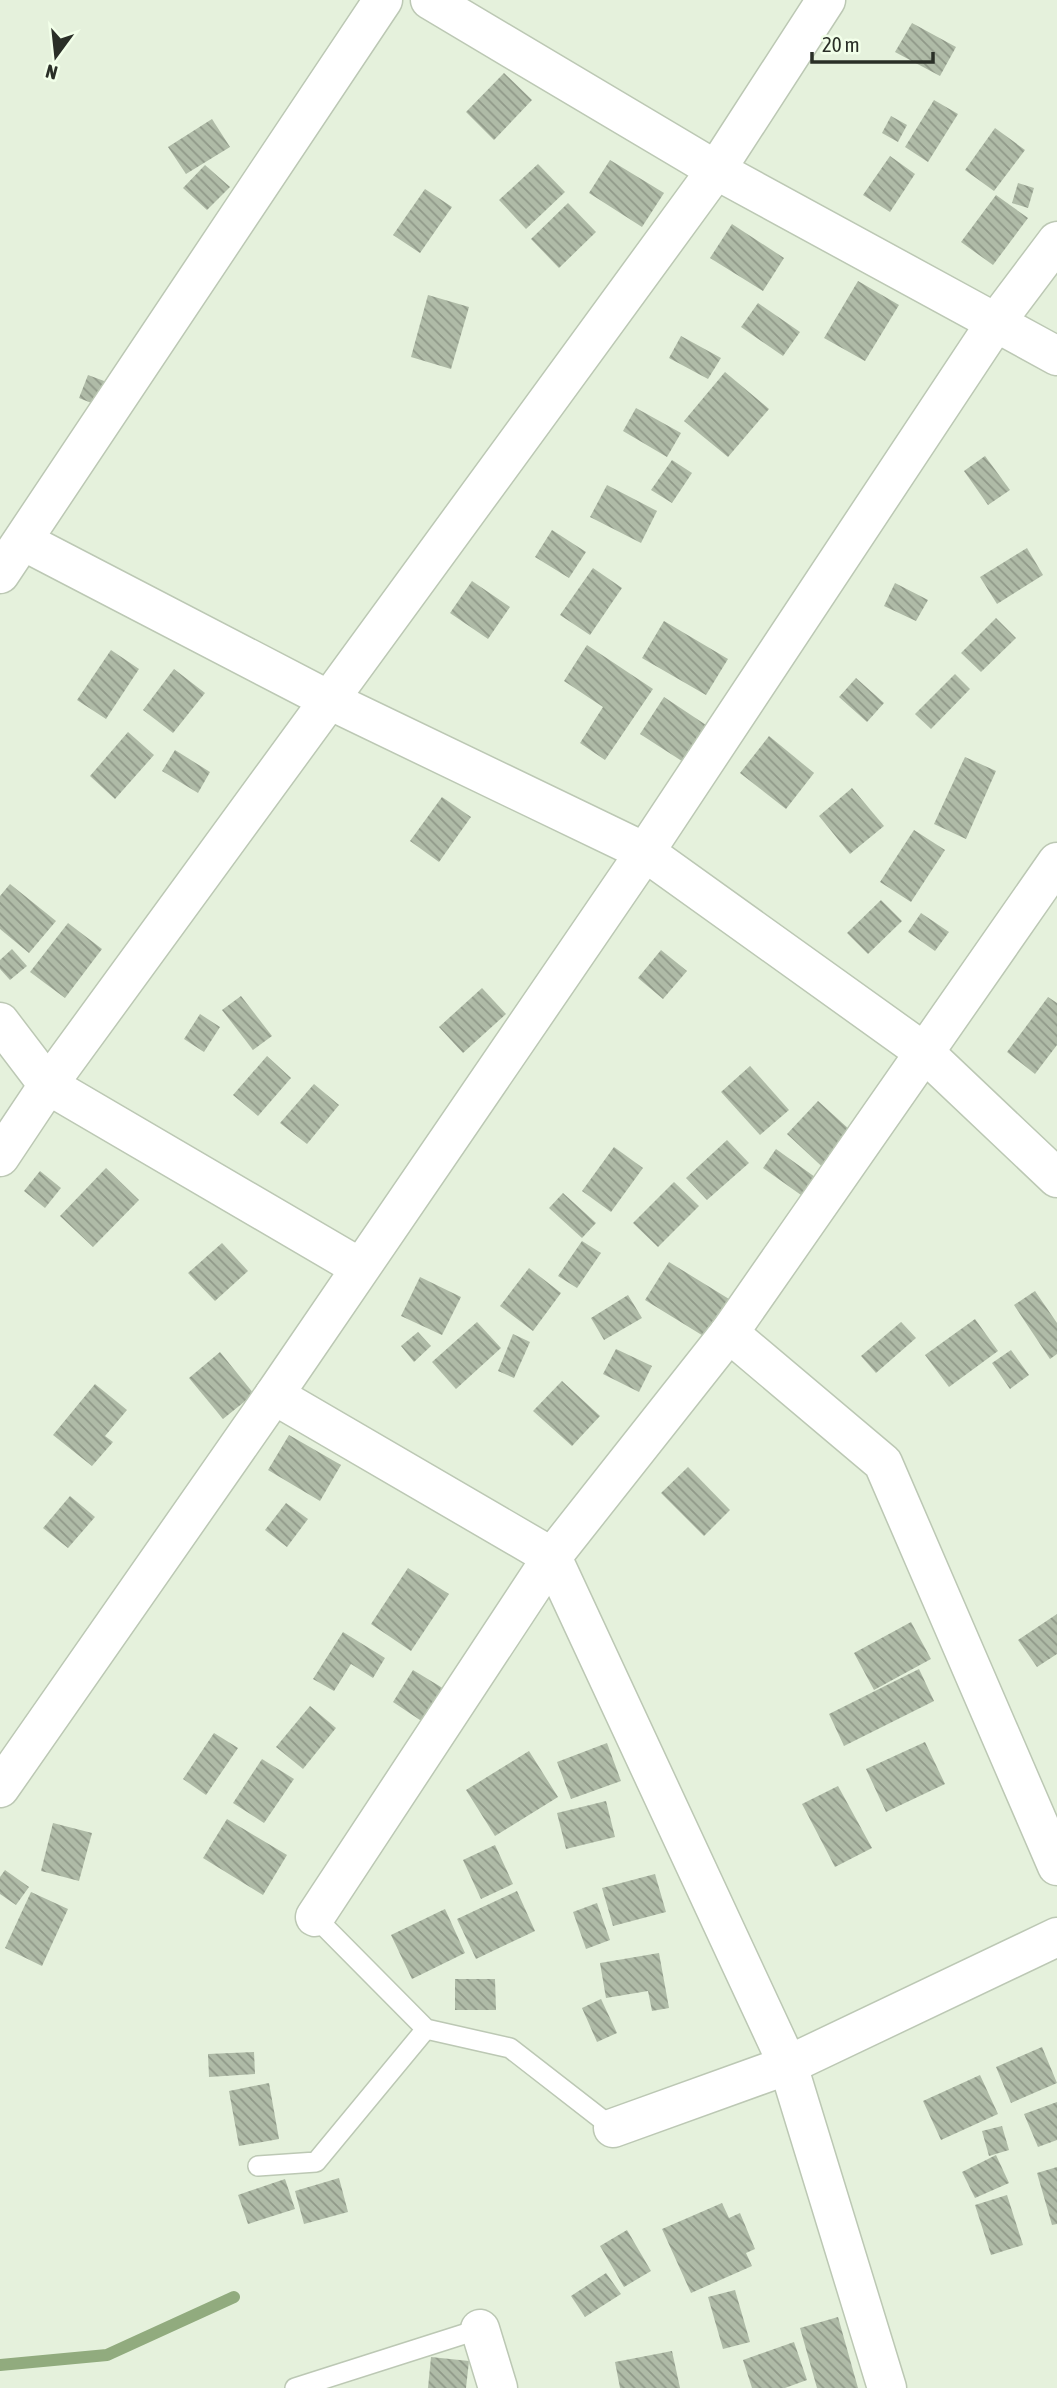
<svg xmlns="http://www.w3.org/2000/svg" width="1057" height="2388" font-family="'Asap Condensed',sans-serif">
	<defs>
		<pattern id="building-back-hatch" width="6" height="6" patternUnits="userSpaceOnUse" patternTransform="scale(1.75)"><rect width="6" height="6" fill="#afbba7"/><path d="M-1 5l2 2M0 0l6 6M5-1l2 2" fill="none" stroke="#8f9888"/></pattern>
	</defs>
	<rect width="100%" height="100%" fill="#e5f1dc"/>
	<g fill="none" stroke-linecap="round" stroke-linejoin="round">
		<polyline stroke="#91ab7e" stroke-width="12" points="0,2365 107,2355 234,2297"/>
	</g>
	<g fill="url(#building-back-hatch)">
		<polygon points="912,23 956,47 940,76 895,52"/>
		<polygon points="504,73 532,100 494,140 466,112"/>
		<polygon points="934,100 958,114 928,162 905,147"/>
		<polygon points="891,116 907,125 898,142 882,133"/>
		<polygon points="212,119 230,147 186,174 168,147"/>
		<polygon points="995,128 1025,150 994,191 965,170"/>
		<polygon points="890,156 915,174 890,212 863,195"/>
		<polygon points="610,160 664,193 642,227 589,193"/>
		<polygon points="538,164 565,192 526,229 499,200"/>
		<polygon points="205,165 230,187 207,210 183,188"/>
		<polygon points="1018,183 1034,188 1028,208 1012,203"/>
		<polygon points="425,189 452,207 420,253 393,235"/>
		<polygon points="996,195 1028,218 993,265 961,242"/>
		<polygon points="568,203 596,232 559,268 531,239"/>
		<polygon points="732,224 784,258 763,291 710,258"/>
		<polygon points="858,281 899,305 865,361 824,338"/>
		<polygon points="428,295 469,307 451,369 411,357"/>
		<polygon points="758,303 800,332 783,356 741,327"/>
		<polygon points="681,336 721,358 708,379 669,358"/>
		<polygon points="725,372 769,409 728,457 684,421"/>
		<polygon points="88,375 123,388 114,412 79,398"/>
		<polygon points="636,408 681,433 667,457 623,431"/>
		<polygon points="985,456 1010,490 988,505 964,471"/>
		<polygon points="672,460 692,473 672,503 651,490"/>
		<polygon points="607,485 657,511 641,543 590,517"/>
		<polygon points="552,530 586,552 569,578 535,557"/>
		<polygon points="1027,548 1043,575 997,604 980,577"/>
		<polygon points="593,568 622,588 590,635 560,615"/>
		<polygon points="472,581 510,607 488,639 450,613"/>
		<polygon points="895,583 928,600 916,621 884,606"/>
		<polygon points="996,618 1016,638 981,672 961,653"/>
		<polygon points="664,621 728,659 706,695 642,658"/>
		<polygon points="587,645 653,689 605,760 580,743 603,707 564,681"/>
		<polygon points="111,650 139,669 106,719 77,700"/>
		<polygon points="174,669 205,693 173,733 143,710"/>
		<polygon points="955,674 970,689 931,729 915,714"/>
		<polygon points="856,678 884,703 867,722 839,697"/>
		<polygon points="664,697 712,729 688,765 640,734"/>
		<polygon points="128,732 154,755 115,799 90,776"/>
		<polygon points="769,736 814,773 786,809 740,773"/>
		<polygon points="175,750 210,772 198,793 162,771"/>
		<polygon points="965,757 996,771 966,839 934,824"/>
		<polygon points="852,788 884,826 850,854 819,816"/>
		<polygon points="442,797 471,817 439,862 410,841"/>
		<polygon points="914,830 945,850 911,902 880,882"/>
		<polygon points="10,884 56,921 29,953 0,929 0,896"/>
		<polygon points="881,900 902,921 868,954 847,933"/>
		<polygon points="921,913 949,932 935,951 908,932"/>
		<polygon points="68,923 102,949 65,998 30,972"/>
		<polygon points="12,949 27,966 10,980 0,969 0,960"/>
		<polygon points="661,950 687,971 663,999 638,978"/>
		<polygon points="482,988 506,1014 463,1053 439,1027"/>
		<polygon points="241,996 272,1036 253,1050 222,1010"/>
		<polygon points="1048,997 1057,1003 1057,1045 1035,1074 1007,1052"/>
		<polygon points="200,1014 220,1027 204,1052 184,1039"/>
		<polygon points="267,1056 291,1078 258,1116 233,1095"/>
		<polygon points="750,1066 789,1110 760,1135 721,1092"/>
		<polygon points="314,1084 339,1105 307,1144 280,1123"/>
		<polygon points="818,1101 861,1140 829,1173 787,1134"/>
		<polygon points="727,1140 749,1163 707,1200 686,1178"/>
		<polygon points="614,1147 643,1168 611,1212 582,1191"/>
		<polygon points="776,1149 815,1177 801,1195 763,1168"/>
		<polygon points="106,1168 139,1200 93,1247 60,1216"/>
		<polygon points="40,1171 61,1188 45,1208 24,1191"/>
		<polygon points="674,1182 699,1206 658,1247 633,1223"/>
		<polygon points="563,1193 596,1223 582,1238 549,1208"/>
		<polygon points="582,1241 601,1253 577,1288 558,1276"/>
		<polygon points="222,1243 248,1271 215,1301 188,1273"/>
		<polygon points="669,1262 729,1299 705,1337 645,1300"/>
		<polygon points="529,1268 561,1293 533,1331 500,1306"/>
		<polygon points="420,1277 461,1297 442,1335 401,1316"/>
		<polygon points="1035,1291 1057,1323 1057,1354 1050,1359 1014,1305"/>
		<polygon points="628,1295 642,1318 604,1340 591,1318"/>
		<polygon points="975,1319 998,1351 949,1387 925,1355"/>
		<polygon points="477,1322 501,1348 456,1389 432,1362"/>
		<polygon points="901,1322 916,1338 876,1373 861,1356"/>
		<polygon points="418,1332 431,1346 414,1362 401,1346"/>
		<polygon points="513,1334 530,1342 514,1378 498,1371"/>
		<polygon points="616,1349 652,1366 639,1392 603,1374"/>
		<polygon points="1011,1350 1029,1375 1010,1389 992,1363"/>
		<polygon points="220,1352 254,1394 223,1419 189,1378"/>
		<polygon points="562,1381 600,1416 572,1446 533,1411"/>
		<polygon points="95,1384 127,1410 105,1436 113,1442 92,1466 53,1435"/>
		<polygon points="289,1435 341,1465 320,1501 268,1470"/>
		<polygon points="688,1467 730,1510 704,1536 661,1493"/>
		<polygon points="70,1496 95,1517 68,1548 43,1528"/>
		<polygon points="286,1503 308,1519 287,1547 265,1530"/>
		<polygon points="408,1568 449,1594 411,1651 371,1624"/>
		<polygon points="1057,1614 1057,1654 1037,1667 1018,1640"/>
		<polygon points="911,1622 931,1659 874,1690 854,1653"/>
		<polygon points="343,1632 385,1658 373,1678 351,1664 334,1691 313,1679"/>
		<polygon points="919,1669 934,1701 844,1746 829,1714"/>
		<polygon points="413,1670 454,1695 432,1728 393,1702"/>
		<polygon points="310,1706 336,1728 303,1769 276,1747"/>
		<polygon points="214,1733 238,1748 206,1795 183,1779"/>
		<polygon points="925,1742 945,1784 886,1812 866,1769"/>
		<polygon points="607,1743 621,1781 571,1799 557,1762"/>
		<polygon points="529,1751 558,1797 495,1836 466,1790"/>
		<polygon points="262,1759 294,1779 264,1823 233,1803"/>
		<polygon points="838,1786 872,1848 835,1867 802,1804"/>
		<polygon points="606,1801 615,1837 566,1849 557,1813"/>
		<polygon points="227,1819 287,1855 263,1895 203,1858"/>
		<polygon points="53,1823 92,1833 79,1881 41,1871"/>
		<polygon points="495,1845 513,1884 481,1899 463,1860"/>
		<polygon points="5,1870 29,1887 16,1905 0,1894 0,1877"/>
		<polygon points="655,1874 666,1912 613,1926 602,1888"/>
		<polygon points="517,1891 535,1931 476,1959 457,1919"/>
		<polygon points="31,1892 68,1909 42,1966 5,1948"/>
		<polygon points="597,1903 610,1940 586,1949 573,1912"/>
		<polygon points="445,1909 465,1953 412,1979 391,1935"/>
		<polygon points="659,1953 669,2008 652,2011 648,1991 606,1998 600,1963"/>
		<polygon points="455,1979 495,1979 496,2010 455,2010"/>
		<polygon points="601,1999 617,2033 597,2042 582,2008"/>
		<polygon points="1042,2047 1057,2083 1011,2103 996,2067"/>
		<polygon points="254,2052 255,2074 209,2077 208,2054"/>
		<polygon points="980,2075 998,2114 941,2140 923,2101"/>
		<polygon points="269,2083 279,2139 239,2146 229,2091"/>
		<polygon points="1057,2102 1057,2140 1038,2147 1024,2114"/>
		<polygon points="1002,2126 1009,2150 989,2156 982,2131"/>
		<polygon points="996,2155 1009,2183 975,2198 962,2172"/>
		<polygon points="1057,2167 1057,2224 1052,2225 1037,2173"/>
		<polygon points="339,2178 348,2212 304,2224 295,2191"/>
		<polygon points="285,2179 295,2209 248,2224 238,2195"/>
		<polygon points="1007,2195 1023,2245 991,2255 975,2205"/>
		<polygon points="722,2203 729,2218 740,2213 755,2249 746,2253 752,2266 691,2293 662,2229"/>
		<polygon points="627,2230 651,2271 624,2287 600,2246"/>
		<polygon points="606,2273 621,2294 585,2317 571,2296"/>
		<polygon points="735,2290 750,2342 723,2349 708,2297"/>
		<polygon points="838,2317 858,2388 817,2388 800,2328"/>
		<polygon points="794,2342 807,2380 785,2388 752,2388 743,2360"/>
		<polygon points="672,2351 680,2388 620,2388 615,2362"/>
		<polygon points="431,2357 469,2361 466,2388 428,2388"/>
	</g>
	<g fill="none" stroke-linecap="round" stroke-linejoin="round">
		<g stroke="#bcc8b4" stroke-width="22">
			<g id="service">
				<polyline points="315,1917 426,2029 510,2048 613,2128"/>
				<polyline points="258,2166 316,2162 426,2029"/>
				<polyline points="295,2388 480,2329"/>
			</g>
		</g>
		<g stroke="#bcc8b4" stroke-width="41">
			<g id="minor">
				<polyline points="430,0 716,170 1057,356"/>
				<polyline points="23,541 329,700 645,852 924,1052 1057,1178"/>
				<polyline points="0,574 383,0"/>
				<polyline points="0,1022 48,1085 359,1267"/>
				<polyline points="0,1157 48,1085 716,170 826,0"/>
				<polyline points="729,1333 883,1463 1057,1866"/>
				<polyline points="274,1395 552,1557 788,2065 887,2388"/>
				<polyline points="0,1788 274,1395 645,852 996,322 1057,241"/>
				<polyline points="315,1917 552,1557 729,1333 1057,862"/>
				<polyline points="613,2128 788,2065 1057,1937"/>
				<polyline points="480,2329 498,2388"/>
			</g>
		</g>
		<use href="#service" stroke="#fff" stroke-width="19"/>
		<use href="#minor" stroke="#fff" stroke-width="38"/>
	</g>
	<g transform="translate(56 56) rotate(195)" stroke="#f2ffe9" stroke-width="5" paint-order="stroke">
	<path d="M0-5L12 26L0 18L-12 26Z" fill="#2a2f27"/>
	<text y="-10" font-size="19" font-weight="bold" text-anchor="middle" fill="#2a2f27">N</text>
	</g>
	<path d="M812 52v10h121v-10" fill="none" stroke="#2a2f27" stroke-width="3.5"/>
	<text x="822" y="52" font-size="21" fill="#2a2f27" stroke="#f2ffe9" stroke-width="5" paint-order="stroke">20 m</text>
</svg>
